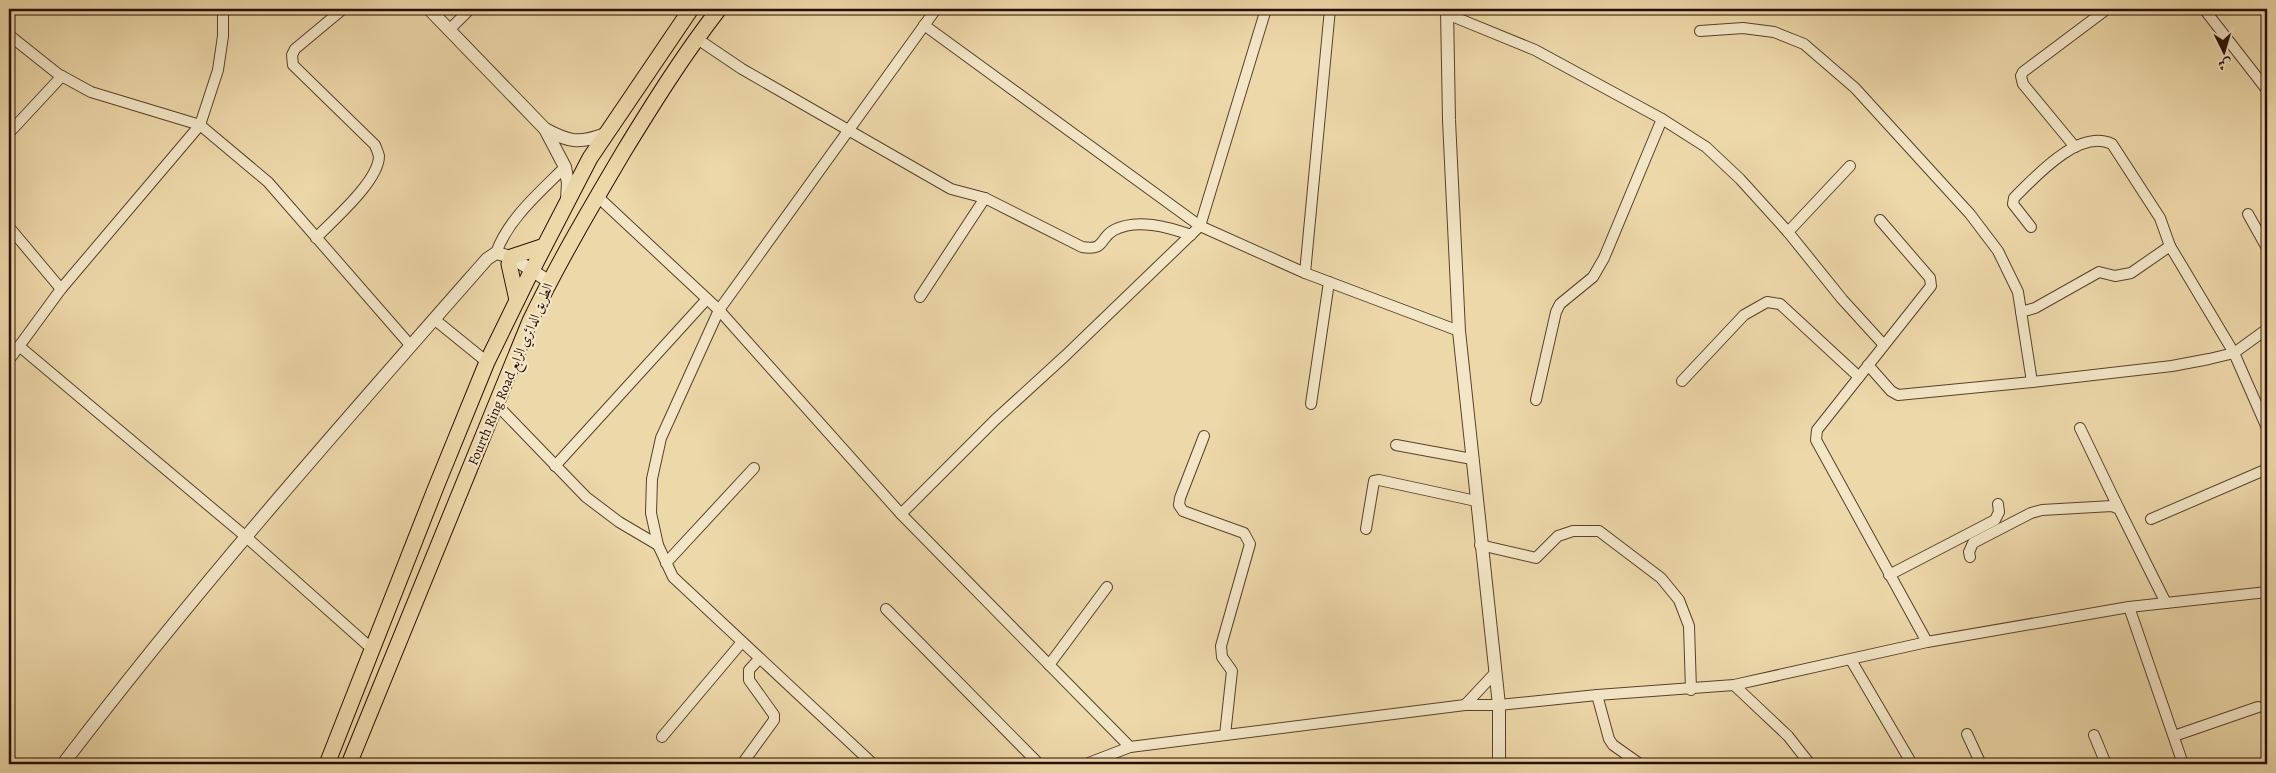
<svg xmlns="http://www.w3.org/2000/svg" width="2276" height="773" font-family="Alegreya,Amiri,serif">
	<rect width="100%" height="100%" fill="#edd8a9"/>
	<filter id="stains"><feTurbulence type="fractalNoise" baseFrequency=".004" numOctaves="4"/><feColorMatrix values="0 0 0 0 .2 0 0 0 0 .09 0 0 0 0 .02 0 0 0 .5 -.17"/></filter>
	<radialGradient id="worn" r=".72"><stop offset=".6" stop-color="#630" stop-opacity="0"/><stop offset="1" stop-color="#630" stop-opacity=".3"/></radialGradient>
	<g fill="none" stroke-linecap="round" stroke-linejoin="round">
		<g stroke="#59402b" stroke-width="12">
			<g id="minor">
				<polyline points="2204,9 2267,90"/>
				<polyline points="1447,14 1535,50 1662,119 1706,147 1740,179 1788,232 1842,299 1883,344"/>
				<polyline points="924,25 1200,226 1305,273 1459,331"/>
				<polyline points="450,29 470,9"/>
				<polyline points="1700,31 1743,28 1774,32 1804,44 1855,88 1970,214 1998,251 2018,292 2032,382 2172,366 2209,359 2234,353 2267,329"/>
				<polyline points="9,35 58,74 91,92 200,125 268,182 411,346"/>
				<path d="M 696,38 L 742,69 L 951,189 L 985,198 L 1082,247 C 1106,251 1099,238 1114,230 C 1137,218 1168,227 1191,235"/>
				<polyline points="9,133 62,76"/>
				<polyline points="2075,147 2023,84 2021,76 2023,72 2107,9"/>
				<polyline points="597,196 719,310 901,514 1130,747 1465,705 1499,705 1597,695 1734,685 1927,642 2129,607 2267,592"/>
				<polyline points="2248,214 2267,248"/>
				<polyline points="1880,220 1930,278 1931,286 1817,430 1816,440 1927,642"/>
				<polyline points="9,227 61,289"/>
				<path d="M 2031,227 L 2013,204 L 2014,198 C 2035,177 2079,128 2112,144 L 2160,218 L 2170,246 L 2234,353 L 2267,428"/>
				<polyline points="1788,232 1850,166"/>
				<path d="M 316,238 C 333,220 379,181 379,156 C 378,152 376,148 375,145 L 293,65 L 292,55 L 295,49 L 343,9"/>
				<path d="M 496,253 C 508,219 540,192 565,167"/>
				<polyline points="1305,273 1330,9"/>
				<polyline points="920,297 985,198"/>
				<polyline points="2021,312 2035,308 2099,272 2115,276 2131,273 2170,246"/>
				<polyline points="434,319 487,362"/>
				<polyline points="19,346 245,536 372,649"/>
				<polyline points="9,360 61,289 200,125 218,70 223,36 223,9"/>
				<polyline points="1868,365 1891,391 1898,395 2032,382"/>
				<polyline points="1682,381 1744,315 1767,302 1780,304 1859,377"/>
				<polyline points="1536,400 1556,312 1560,304 1593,277 1604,258 1662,119"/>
				<polyline points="496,404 586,497 619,522 658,545"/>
				<polyline points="1311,404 1329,282"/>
				<polyline points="2080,428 2119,509"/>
				<polyline points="1204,436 1180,498 1179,505 1183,511 1244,533 1250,544 1221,646 1222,657 1232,671 1225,735"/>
				<polyline points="1396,445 1472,459"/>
				<polyline points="555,466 707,299"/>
				<polyline points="901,514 995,420 1065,356 1200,226 1266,9"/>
				<polyline points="2151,519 2267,469"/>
				<polyline points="1366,529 1374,481 1379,480 1476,501"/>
				<polyline points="1480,545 1536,558 1558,536 1573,531 1599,531 1661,578 1679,600 1689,626 1691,690"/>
				<polyline points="1970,557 1969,552 1973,543 2031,513 2042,510 2112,506 2119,509 2166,603"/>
				<polyline points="666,563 754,468"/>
				<polyline points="1889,575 1995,520 1999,512 1998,504"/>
				<polyline points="2129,607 2183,764"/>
				<polyline points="886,609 1039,764"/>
				<polyline points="1851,660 1912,764"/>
				<polyline points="1049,665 1107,587"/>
				<polyline points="1734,685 1788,736 1810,764"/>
				<polyline points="1597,695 1609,739 1613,745 1640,764"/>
				<polyline points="1465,705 1495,673"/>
				<polyline points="1967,734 1979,760 1979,764"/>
				<polyline points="2094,735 2106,764"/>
				<polyline points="2174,736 2258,707"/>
				<polyline points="662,737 742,642"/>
				<polyline points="742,764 774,720 774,715 749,680 749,670 759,659"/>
				<polyline points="873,764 673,577 658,545 651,513 652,479 661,438 719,310 936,9"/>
				<polyline points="1086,764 1130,747"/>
			</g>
		</g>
		<g stroke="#59402b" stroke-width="14">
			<g id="tertiary">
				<polyline points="429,9 545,129 565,167 568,183 567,199"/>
				<polyline points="1447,9 1449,120 1459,331 1499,705 1499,764"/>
				<path d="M 545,129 C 569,142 579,144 605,134"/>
				<path d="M 63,764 C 196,589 342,424 487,259 L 496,253 L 511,257 L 550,282"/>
			</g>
		</g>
		<g stroke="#280d01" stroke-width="17">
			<g id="primary">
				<polyline points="511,257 544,246"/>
				<polyline points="509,264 517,300"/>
				<polyline points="327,764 436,487 487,362 528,278 590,158 691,9"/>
				<path d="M 349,764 L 530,321 C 558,263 591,207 624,151 C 654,102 684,54 719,9"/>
			</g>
		</g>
		<use href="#minor" stroke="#f3e6c7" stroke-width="10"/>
		<use href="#tertiary" stroke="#f3e6c7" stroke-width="12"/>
		<use href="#primary" stroke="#edd8a9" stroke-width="15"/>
	</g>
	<g text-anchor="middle" stroke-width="4.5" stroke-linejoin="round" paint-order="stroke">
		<g font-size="14" fill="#280d01" stroke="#f3e6c7">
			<text transform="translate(510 374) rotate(-67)" y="5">Fourth Ring Road الطريق الدائري الرابع</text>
		</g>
	</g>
	<rect width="2276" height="773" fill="none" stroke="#edd8a9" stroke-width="30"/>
	<rect x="10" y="10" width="2256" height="753" fill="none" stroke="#280d01" stroke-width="2.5"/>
	<rect x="15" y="15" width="2246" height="743" fill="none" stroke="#280d01"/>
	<g transform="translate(2224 52) rotate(175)" stroke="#f3e6c7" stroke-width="4" paint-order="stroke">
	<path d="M0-4L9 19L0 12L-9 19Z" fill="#280d01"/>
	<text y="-8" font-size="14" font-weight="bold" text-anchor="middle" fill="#280d01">ش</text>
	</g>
	<rect width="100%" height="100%" filter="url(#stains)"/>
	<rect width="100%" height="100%" fill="url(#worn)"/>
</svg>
